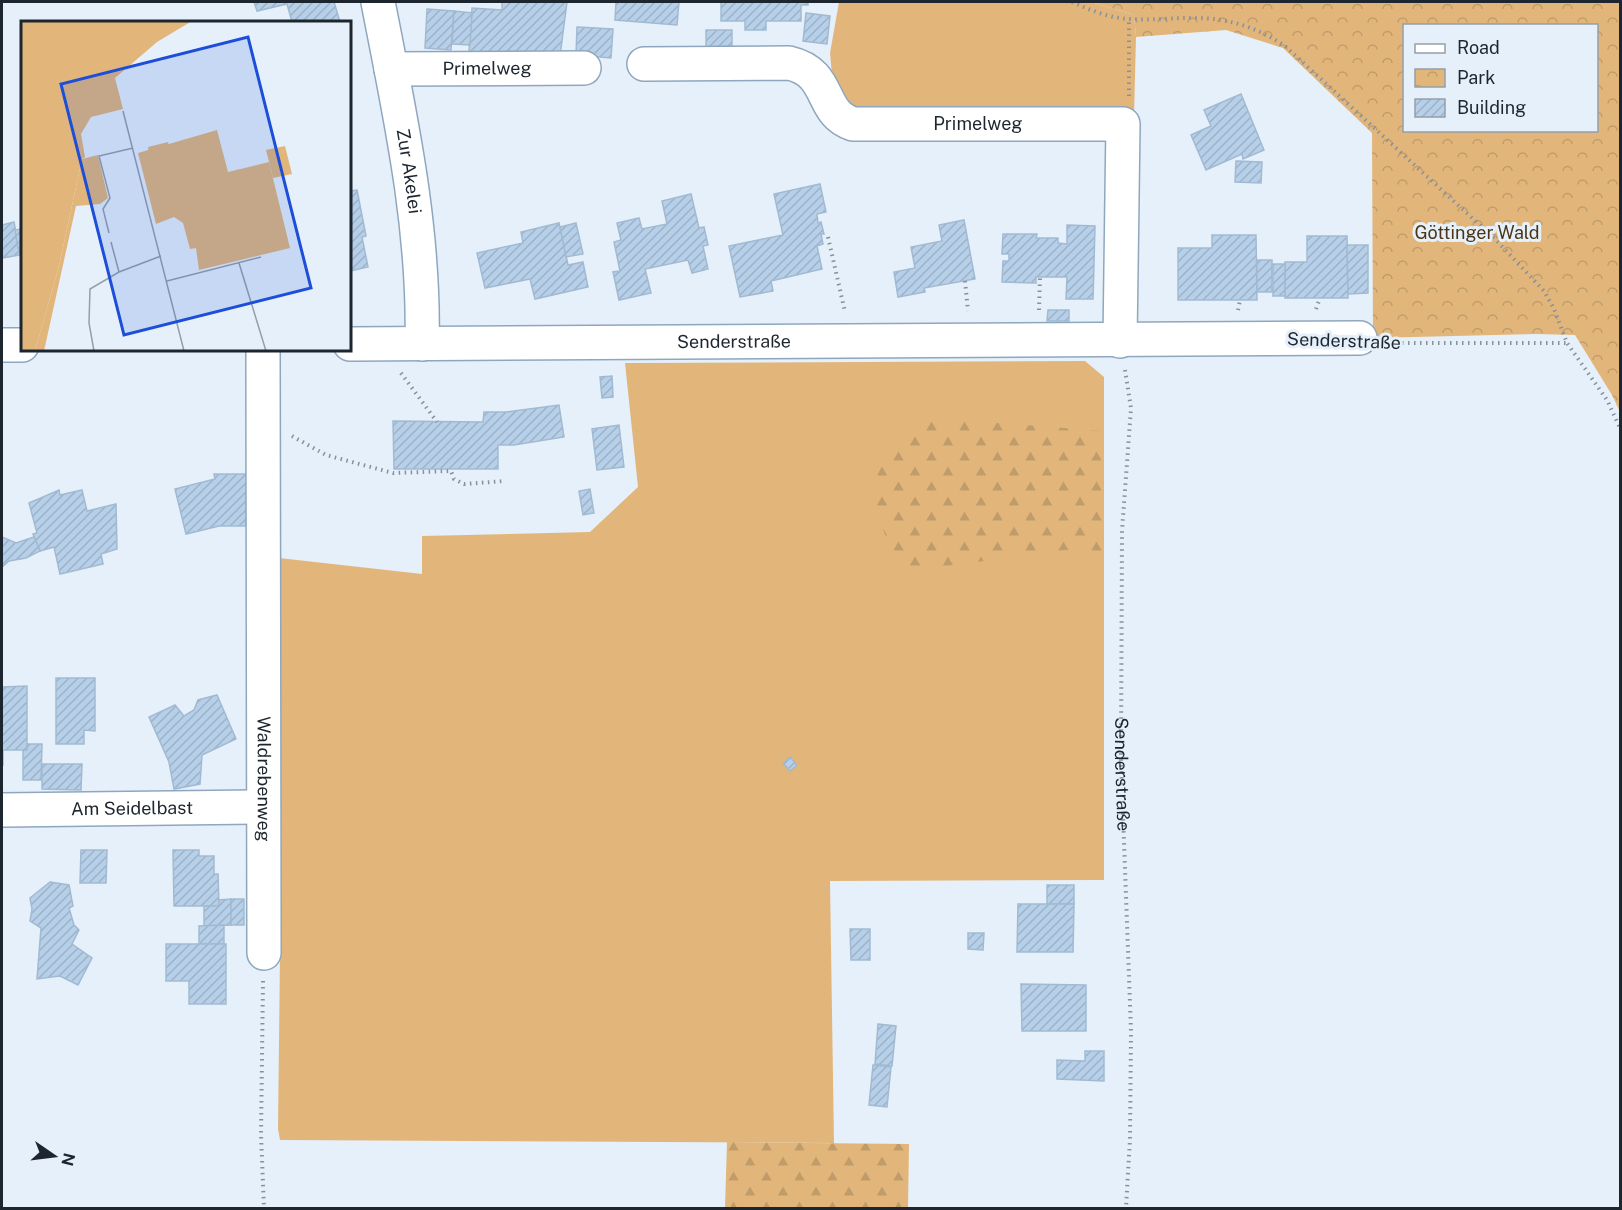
<svg xmlns="http://www.w3.org/2000/svg" width="1622" height="1210" font-family="'Public Sans',sans-serif">
	<defs>
		<pattern id="forest-firs" width="22" height="20" patternUnits="userSpaceOnUse" patternTransform="scale(1.5)"><rect width="22" height="20" fill="#e2b67b"/><path d="M5 1l3.5 6h-7zM16 11l3.5 6h-7z" fill="#c19c6b"/></pattern>
		<pattern id="park-crowns" width="20" height="18" patternUnits="userSpaceOnUse" patternTransform="scale(1.5)"><rect width="20" height="18" fill="#e2b67b"/><path d="M2 6a3 3 0 1 1 6 0M12 15a3 3 0 1 1 6 0" fill="none" stroke="#c19c6b"/></pattern>
		<pattern id="building-hatch" width="6" height="6" patternUnits="userSpaceOnUse" patternTransform="scale(1.5)"><rect width="6" height="6" fill="#b7d0e9"/><path d="M-1 1l2-2M0 6l6-6M5 7l2-2" fill="none" stroke="#9db2c8"/></pattern>
	</defs>
	<rect width="100%" height="100%" fill="#e5f0fa"/>
	<g fill="#e2b67b">
		<polygon points="839,2 1091,2 1134,15 1136,37 1134,115 858,116 843,104 832,75 830,53"/>
		<polygon points="1085,361 1104,377 1104,880 830,881 834,1143 280,1140 278,1129 280,954 279,558 422,574 422,536 590,532 638,487 625,363"/>
	</g>
	<g fill="url(#forest-firs)">
		<polygon points="947,419 1104,431 1104,561 1067,550 917,570 900,559 886,538 874,498 879,467 890,447 904,433 922,423"/>
		<polygon points="727,1142 909,1144 908,1208 725,1208"/>
	</g>
	<path fill="url(#park-crowns)" fill-rule="evenodd" d="M 1091,2 L 1620,2 L 1620,412 L 1612,395 L 1575,335 L 1536,334 L 1373,338 L 1372,133 L 1283,48 L 1226,30 L 1136,37 L 1134,15 ZM 1404,26 L 1596,26 L 1596,130 L 1404,130 Z"/>
	<g fill="url(#building-hatch)" stroke="#a1bad1" stroke-width="1.5">
		<polygon points="254,2 334,2 340,22 292,22 287,4 257,11"/>
		<polygon points="502,2 567,2 560,56 539,57 469,52 472,8 502,10"/>
		<polygon points="616,2 679,2 677,25 615,20"/>
		<polygon points="721,2 808,2 808,5 801,5 801,21 766,21 766,30 745,30 745,21 721,21"/>
		<polygon points="427,9 454,11 451,50 425,48"/>
		<polygon points="454,11 472,13 470,45 452,44"/>
		<polygon points="806,13 830,16 827,44 803,41"/>
		<polygon points="577,27 613,29 611,58 576,55"/>
		<polygon points="706,30 732,30 732,53 706,52"/>
		<polygon points="1241,94 1264,150 1243,159 1242,154 1206,170 1191,135 1211,126 1204,110"/>
		<polygon points="1236,161 1262,162 1261,183 1235,182"/>
		<polygon points="820,184 826,212 817,214 818,223 821,222 824,234 821,234 823,244 817,246 822,269 771,281 773,291 740,297 729,246 783,235 774,194"/>
		<polygon points="357,190 366,236 362,237 368,267 350,271 350,191"/>
		<polygon points="691,194 699,228 704,227 708,245 703,246 708,269 692,273 688,260 645,269 651,293 619,300 613,272 620,271 614,242 621,240 617,223 639,218 642,229 667,224 662,201"/>
		<polygon points="964,220 975,279 924,288 925,292 898,297 894,272 915,268 911,247 942,241 939,225"/>
		<polygon points="14,222 20,255 2,258 2,225"/>
		<polygon points="559,223 568,265 583,262 588,287 535,299 530,279 485,288 477,253 523,243 521,232"/>
		<polygon points="576,223 583,254 566,257 560,227"/>
		<polygon points="1067,225 1095,226 1093,299 1066,299 1067,277 1036,277 1036,283 1002,282 1003,261 1009,261 1009,254 1002,254 1003,234 1037,234 1036,238 1058,238 1058,243 1067,244"/>
		<polygon points="22,229 22,247 18,248 15,230"/>
		<polygon points="1212,235 1256,235 1257,300 1178,300 1178,248 1212,248"/>
		<polygon points="1307,236 1347,236 1348,298 1285,298 1285,262 1307,262"/>
		<polygon points="1347,245 1368,245 1368,293 1348,294"/>
		<rect x="1257" y="260" width="15" height="32"/>
		<rect x="1273" y="264" width="12" height="32"/>
		<polygon points="1048,310 1069,310 1069,321 1047,321"/>
		<polygon points="612,376 613,397 602,398 600,377"/>
		<polygon points="559,405 564,437 514,445 498,445 498,469 394,469 393,421 483,422 484,412 506,412"/>
		<polygon points="619,425 624,467 597,470 592,429"/>
		<polygon points="214,474 247,474 246,526 219,526 186,534 175,489 215,479"/>
		<polygon points="590,489 594,513 583,515 579,491"/>
		<polygon points="59,490 60,495 82,490 87,511 116,504 117,549 101,554 103,564 60,574 54,547 40,551 33,534 37,533 29,503"/>
		<polygon points="2,537 16,543 34,537 40,551 26,558 9,561 2,567"/>
		<polygon points="56,678 95,678 95,731 84,730 84,744 56,744"/>
		<polygon points="27,686 27,750 3,750 3,765 2,765 2,687"/>
		<polygon points="217,695 236,739 202,755 200,784 174,789 169,762 149,717 175,705 184,716 194,710 198,700"/>
		<polygon points="27,744 42,744 41,780 23,780 23,750 27,750"/>
		<polygon points="790,757 797,765 790,771 783,763"/>
		<polygon points="42,764 82,764 81,790 42,789"/>
		<polygon points="81,850 107,850 106,883 80,883"/>
		<polygon points="173,850 199,850 199,856 214,856 214,874 218,874 219,906 174,906"/>
		<polygon points="50,882 69,885 73,906 69,908 74,925 79,930 72,944 92,958 78,985 60,976 37,979 41,928 30,921 32,909 30,898"/>
		<rect x="1047" y="885" width="27" height="19"/>
		<polygon points="231,899 231,925 204,926 204,906 219,906 219,900"/>
		<rect x="231" y="899" width="13" height="26"/>
		<polygon points="1018,904 1074,904 1073,952 1017,952"/>
		<polygon points="224,925 224,944 199,944 199,926"/>
		<polygon points="850,929 870,929 870,960 851,960"/>
		<polygon points="968,933 984,933 983,950 968,949"/>
		<polygon points="166,944 226,944 226,1004 189,1004 189,981 166,981"/>
		<polygon points="1021,984 1086,985 1086,1031 1022,1031"/>
		<polygon points="878,1024 896,1026 892,1066 875,1064"/>
		<polygon points="1085,1051 1104,1051 1104,1081 1057,1079 1057,1060 1085,1061"/>
		<polygon points="873,1065 891,1067 887,1107 869,1105"/>
	</g>
	<g fill="none" stroke-linecap="round" stroke-linejoin="round">
		<g stroke="#8fa7be" stroke-width="36">
			<g id="minor">
				<path id="s2" d="M 378,2 C 400,115 425,228 422,344"/>
				<path id="s3" d="M 644,64 L 789,63 C 833,73 818,113 853,124 L 1123,124 L 1120,341"/>
				<path id="s4" d="M 391,69 L 584,68"/>
				<path id="s5" d="M 350,344 L 1360,338"/>
				<polyline points="2,345 22,345"/>
				<path id="s6" d="M 263,350 L 264,953"/>
				<path id="s7" d="M 2,810 L 263,807"/>
			</g>
		</g>
		<g stroke="#87919b" stroke-width="4" stroke-dasharray="1.5 4.5" stroke-linecap="butt">
			<path d="M 1072,2 C 1090,10 1109,18 1129,19 C 1160,21 1191,15 1221,20 C 1245,24 1265,33 1285,46 L 1495,239 L 1544,291 L 1554,309 L 1567,343 L 1607,400 L 1620,428"/>
			<polyline points="1129,96 1129,19"/>
			<polyline points="828,237 845,312"/>
			<polyline points="965,281 968,311"/>
			<polyline points="1316,309 1320,298"/>
			<polyline points="1039,310 1040,277"/>
			<polyline points="1238,310 1240,300"/>
			<polyline points="1390,343 1567,343"/>
			<path id="s1" d="M 1125,370 L 1131,408 L 1122,531 L 1121,761 L 1131,1031 L 1130,1139 L 1126,1208"/>
			<polyline points="401,373 437,422"/>
			<polyline points="292,436 326,455 393,473 451,471 454,479 464,484 505,481"/>
			<polyline points="263,981 261,1135 264,1208"/>
		</g>
		<use href="#minor" stroke="#fff" stroke-width="33"/>
	</g>
	<g text-anchor="middle" stroke-width="6" stroke-linejoin="round" paint-order="stroke">
		<g font-size="18" fill="#1d262f" stroke="#e5f0fa">
			<text dy="6" stroke="none"><textPath href="#s4" startOffset="96">Primelweg</textPath></text>
			<text dy="6" stroke="none"><textPath href="#s3" startOffset="362">Primelweg</textPath></text>
			<text dy="6" stroke="none"><textPath href="#s2" startOffset="172">Zur Akelei</textPath></text>
			<text transform="translate(1344 341) rotate(2)" y="6">Senderstraße</text>
			<text dy="6" stroke="none"><textPath href="#s5" startOffset="384">Senderstraße</textPath></text>
			<text dy="6" stroke="none"><textPath href="#s1" startOffset="405">Senderstraße</textPath></text>
			<text dy="6" stroke="none"><textPath href="#s6" startOffset="429">Waldrebenweg</textPath></text>
			<text dy="6" stroke="none"><textPath href="#s7" startOffset="130">Am Seidelbast</textPath></text>
		</g>
		<g font-size="18" fill="#4b3516" stroke="#e5f0fa">
			<text x="1477" y="239">Göttinger Wald</text>
		</g>
	</g>
	<g transform="translate(21 21)">
		<rect width="330" height="330" fill="#e5f0fa"/>
		<path d="M 196,109 L 207,151 L 248,141 L 269,227 L 178,249 L 175,227 L 169,228 L 162,202 L 153,196 L 135,203 L 117,132 ZM 77,134 L 87,177 L 79,183 L 55,185 L 23,330 L 14,330 L 38,245 L 61,138 Z" fill="#e2b67b"/>
		<path d="M 147,121 L 155,150 L 141,160 L 132,155 L 127,126 ZM 264,125 L 271,153 L 252,157 L 245,129 Z" fill="#e2b67b"/>
		<path d="M 0,0 L 171,0 L 136,21 L 94,57 L 102,88 L 70,96 L 60,113 L 64,136 L 61,138 L 38,245 L 14,330 L 0,330 Z" fill="#e2b67b"/>
		<path fill="none" stroke="#959fa9" stroke-width="1.5" d="M 102,90 L 163,330M 88,212 L 82,188 L 89,177 L 78,135 L 112,127M 90,221 L 98,251M 218,242 L 245,330M 146,260 L 240,236M 73,330 L 68,302 L 69,268 L 98,251 L 140,235"/>
		<path fill="#1d4ed8" fill-opacity="0.15" stroke="#1d4ed8" stroke-width="3" d="M 227,16 L 290,267 L 103,314 L 40,63 Z"/>
		<rect width="330" height="330" fill="none" stroke="#1d262f" stroke-width="3"/>
	</g>
	<rect width="1622" height="1210" fill="none" stroke="#1d262f" stroke-width="6"/>
	<rect x="1403" y="24" width="195" height="108" fill="#e5f0fa" stroke="#959fa9" stroke-width="1.5"/>
	<rect x="1415" y="44" width="30" height="9" fill="#ffffff" stroke="#959fa9" stroke-width="1.5"/>
	<text x="1457" y="54" font-size="18" fill="#1d262f">Road</text>
	<rect x="1415" y="69" width="30" height="18" fill="url(#park-crowns)" stroke="#959fa9" stroke-width="1.5"/>
	<text x="1457" y="84" font-size="18" fill="#1d262f">Park</text>
	<rect x="1415" y="99" width="30" height="18" fill="url(#building-hatch)" stroke="#959fa9" stroke-width="1.5"/>
	<text x="1457" y="114" font-size="18" fill="#1d262f">Building</text>
	<g transform="translate(54 1156) rotate(104)" stroke="#e5f0fa" stroke-width="4.5" paint-order="stroke">
	<path d="M0-4.5L10 22L0 15L-10 22Z" fill="#1d262f"/>
	<text y="-9" font-size="16" font-weight="bold" text-anchor="middle" fill="#1d262f">N</text>
	</g>
</svg>
